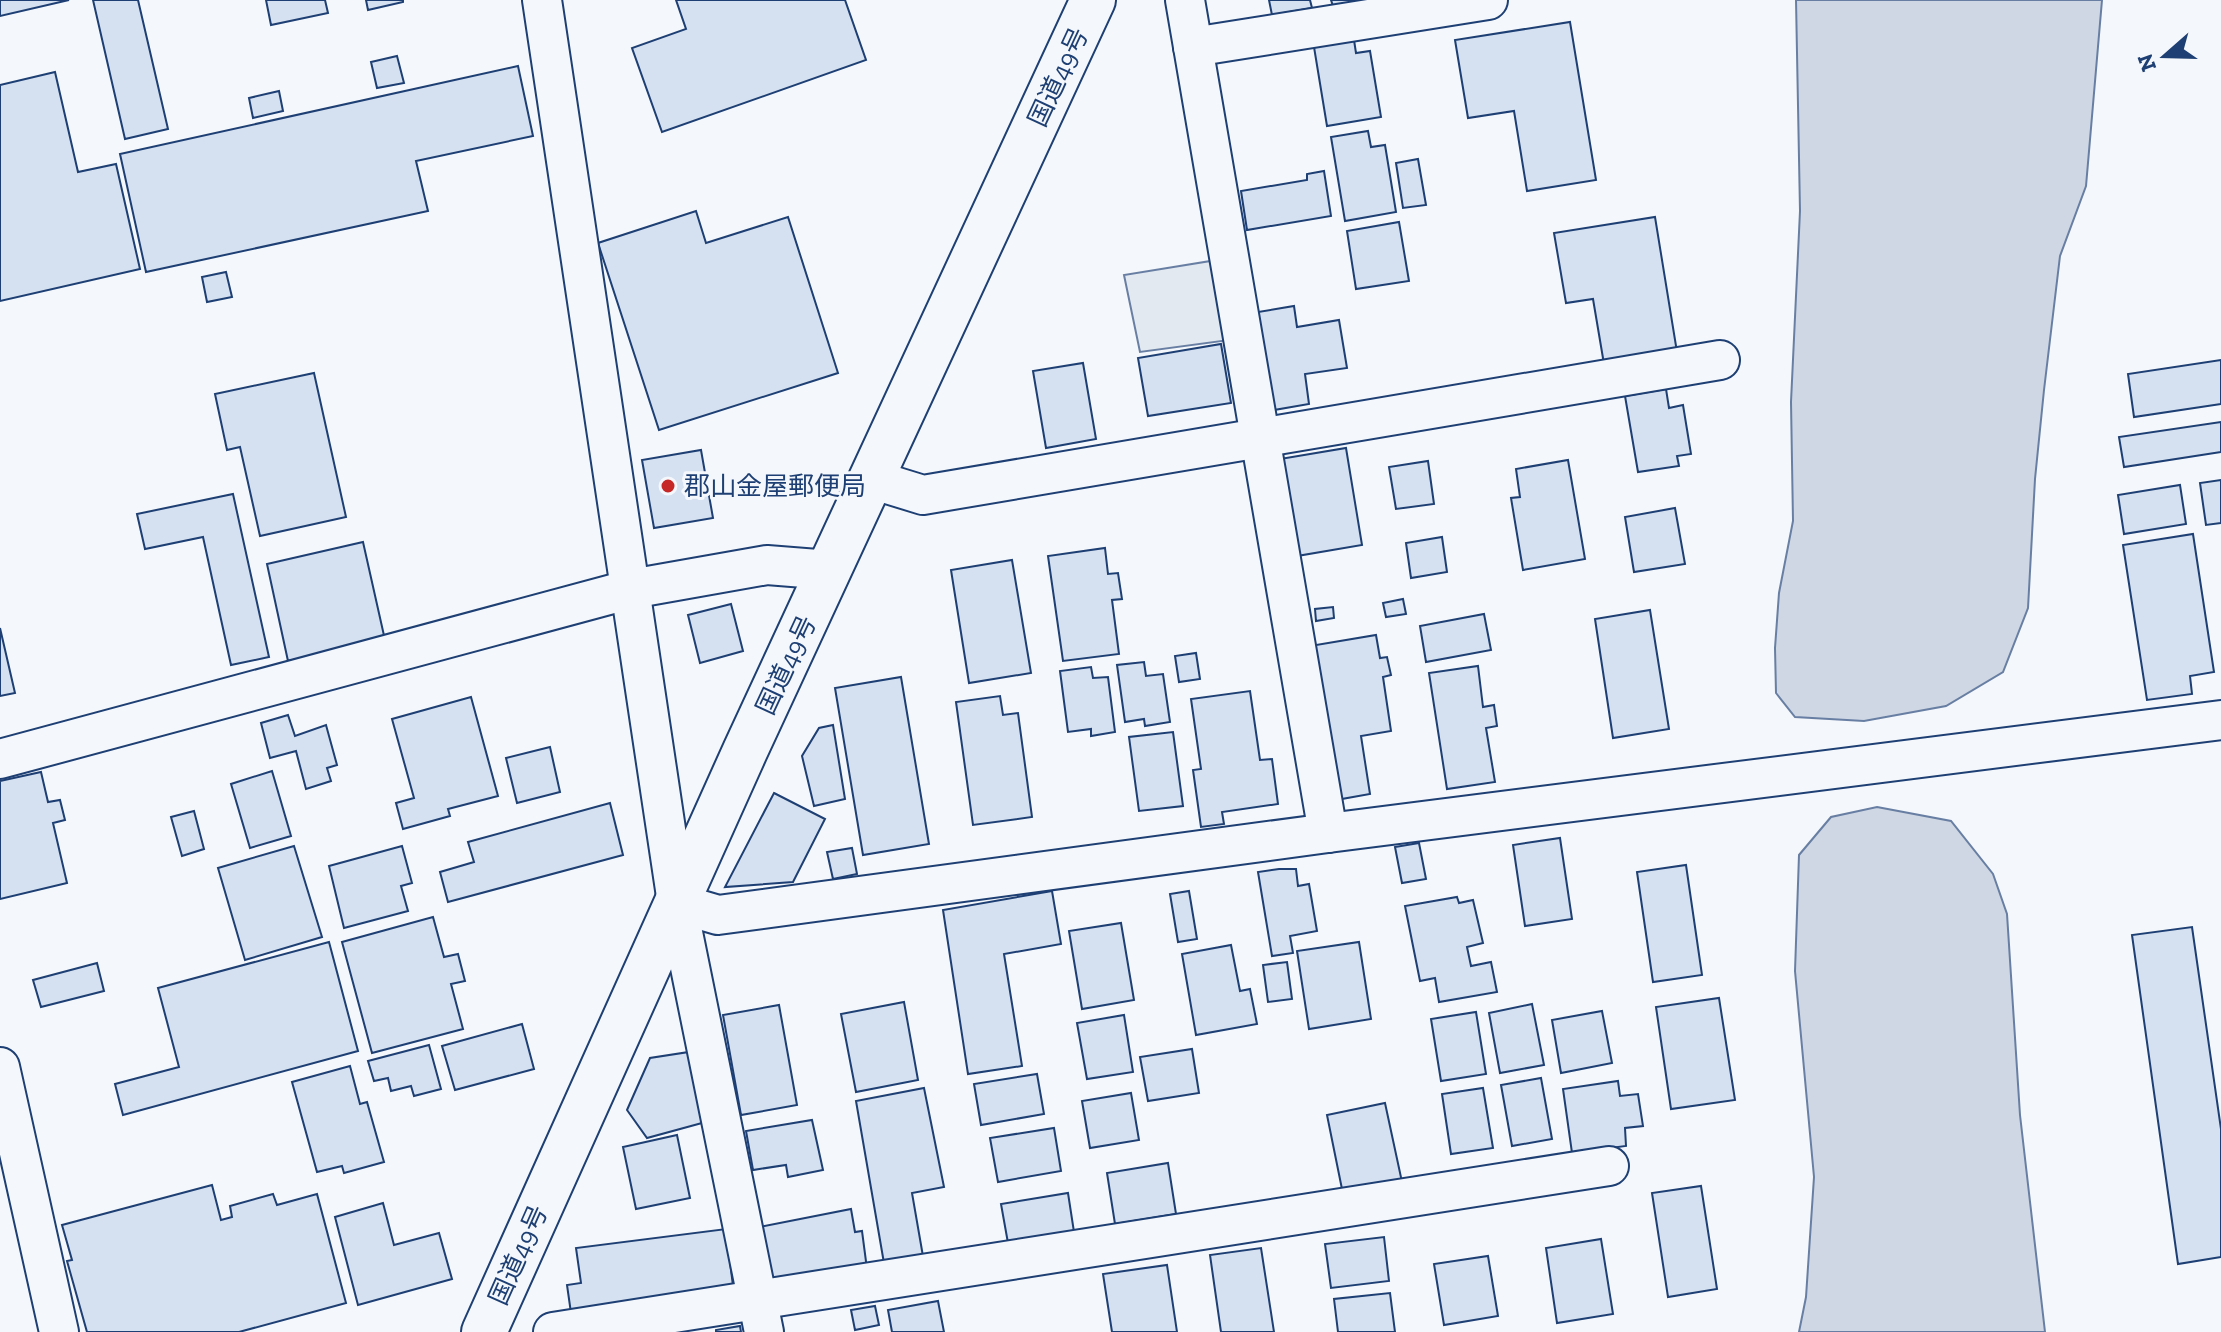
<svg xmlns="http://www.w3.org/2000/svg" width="2221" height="1332" font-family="'Zilla Slab','Noto Sans JP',serif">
	<rect width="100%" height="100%" fill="#f4f7fb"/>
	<polygon fill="#e3e9f0" stroke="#687fa3" stroke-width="2" points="1223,259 1237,339 1140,352 1124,275"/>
	<g fill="#cfd7e4" stroke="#687fa3" stroke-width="2">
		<polygon points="1796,0 2102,0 2086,186 2060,256 2044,390 2035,479 2028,608 2003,672 1946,706 1864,721 1795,717 1776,693 1775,648 1779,593 1793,521 1791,402 1800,211"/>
		<polygon points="1877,807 1951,821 1993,874 2007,914 2020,1115 2045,1332 1799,1332 1806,1297 1814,1177 1795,971 1799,855 1831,817"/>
	</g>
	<g fill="#d5e0f0" stroke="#1d3f73" stroke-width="2">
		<polygon points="0,0 69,0 0,16"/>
		<polygon points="93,0 138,0 168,129 125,139"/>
		<polygon points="266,0 325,0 328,13 271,25"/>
		<polygon points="366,0 403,0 403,2 368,10"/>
		<polygon points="676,0 845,0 866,60 662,132 632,48 686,29"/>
		<polygon points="1269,0 1310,0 1312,8 1272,15"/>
		<polygon points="1331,0 1374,0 1335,12"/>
		<polygon points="1570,22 1596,180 1527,191 1514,111 1468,118 1455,40"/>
		<polygon points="1354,40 1356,53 1370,51 1381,117 1327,126 1314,47"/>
		<polygon points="397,56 404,83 377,88 371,62"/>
		<polygon points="518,66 533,136 416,161 428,211 146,272 120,154"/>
		<polygon points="55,72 78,172 116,164 140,269 0,301 0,85"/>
		<polygon points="279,91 283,111 253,118 249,98"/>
		<polygon points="1368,131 1371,147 1385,145 1396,212 1345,221 1331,137"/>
		<polygon points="1418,159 1426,205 1403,208 1396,163"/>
		<polygon points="1324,171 1331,216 1247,230 1241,191 1307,180 1307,174"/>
		<polygon points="696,211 706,243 788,217 838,373 659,430 598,243"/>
		<polygon points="1655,217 1677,352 1604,364 1593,299 1566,303 1554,233"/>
		<polygon points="1399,222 1409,281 1356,289 1347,231"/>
		<polygon points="226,272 232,297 207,302 202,277"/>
		<polygon points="1294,306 1297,327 1339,320 1347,368 1305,374 1309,404 1274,410 1258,312"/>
		<polygon points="1221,344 1231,403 1148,416 1138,358"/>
		<polygon points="2221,360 2221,404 2134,417 2128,374"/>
		<polygon points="1083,363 1096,439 1046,448 1033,371"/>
		<polygon points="314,373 346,517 260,536 240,447 227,450 215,394"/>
		<polygon points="1666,389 1669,408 1683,405 1691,454 1677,456 1679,466 1638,472 1625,396"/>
		<polygon points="2221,422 2221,452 2124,467 2119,437"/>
		<polygon points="1346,448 1362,545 1297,556 1280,459"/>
		<polygon points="701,450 713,518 654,528 642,460"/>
		<polygon points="1568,460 1585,559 1523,570 1511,498 1520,497 1516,469"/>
		<polygon points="1428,461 1434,504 1396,509 1389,467"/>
		<polygon points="2221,480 2221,523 2206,525 2200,483"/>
		<polygon points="2180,485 2186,524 2124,534 2118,495"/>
		<polygon points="233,494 269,657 231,665 203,537 145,549 137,514"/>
		<polygon points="1675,508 1685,564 1634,572 1625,517"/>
		<polygon points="2193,534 2214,672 2190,676 2192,694 2147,700 2123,545"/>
		<polygon points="1442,537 1447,572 1411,578 1406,543"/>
		<polygon points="363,542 385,640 288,661 267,564"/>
		<polygon points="1105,548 1108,574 1118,573 1122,599 1112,600 1119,654 1063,661 1048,556"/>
		<polygon points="1012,560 1031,673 969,683 951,570"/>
		<polygon points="1403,599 1406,614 1386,617 1383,603"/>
		<polygon points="731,604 743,651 700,663 688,615"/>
		<polygon points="1333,607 1334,618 1316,621 1315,609"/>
		<polygon points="1650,610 1669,729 1613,738 1595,619"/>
		<polygon points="1484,614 1491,650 1426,662 1420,626"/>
		<polygon points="0,628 15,693 0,696"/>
		<polygon points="1376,635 1380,658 1387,657 1391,675 1383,677 1391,731 1361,736 1370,794 1336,800 1310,646"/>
		<polygon points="1196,653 1200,679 1179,682 1175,656"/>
		<polygon points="1144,662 1146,676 1163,674 1170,722 1145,726 1144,719 1125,722 1117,665"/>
		<polygon points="1478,666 1483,707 1494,705 1497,726 1486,728 1495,782 1447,789 1429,673"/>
		<polygon points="1091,667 1093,678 1108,677 1115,732 1091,736 1091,729 1068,732 1060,671"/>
		<polygon points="901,677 929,844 863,855 835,688"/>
		<polygon points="1250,691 1260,760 1272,759 1278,804 1222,812 1224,824 1201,827 1193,770 1201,769 1191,699"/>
		<polygon points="1000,696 1003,715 1018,713 1032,817 973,825 956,702"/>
		<polygon points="471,697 498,796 448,809 450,816 403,829 396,803 414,798 392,719"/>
		<polygon points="288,715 295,736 326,725 337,765 327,768 331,781 306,789 296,751 270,758 261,723"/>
		<polygon points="833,725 845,799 814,806 802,756 819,728"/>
		<polygon points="1173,732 1183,806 1139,811 1129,737"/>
		<polygon points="550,747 560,792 517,803 506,758"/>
		<polygon points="272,771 291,836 250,848 231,784"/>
		<polygon points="41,772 48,802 60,800 65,820 53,823 67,883 0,899 0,781"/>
		<polygon points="774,793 825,819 793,882 725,887"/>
		<polygon points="610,803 623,855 448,902 440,872 474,862 468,842"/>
		<polygon points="194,811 204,849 182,856 171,817"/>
		<polygon points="1560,838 1572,919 1525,926 1513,845"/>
		<polygon points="1419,843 1426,879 1402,883 1395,847"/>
		<polygon points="294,846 322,937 245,960 218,868"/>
		<polygon points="402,846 412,883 401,886 408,911 344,928 329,866"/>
		<polygon points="852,848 857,874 833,879 827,852"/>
		<polygon points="1686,865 1702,975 1653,982 1637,872"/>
		<polygon points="1279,869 1296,869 1298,886 1309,884 1317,931 1290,936 1293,953 1272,956 1258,872"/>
		<polygon points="1052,891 1061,944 1004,954 1022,1066 968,1074 943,910"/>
		<polygon points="1189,891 1197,939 1178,942 1170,894"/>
		<polygon points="1457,897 1459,903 1473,900 1483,943 1467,947 1471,966 1491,962 1497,992 1439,1002 1435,978 1420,981 1405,906"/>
		<polygon points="433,917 444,957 458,954 465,981 451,984 463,1029 372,1053 342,942"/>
		<polygon points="1121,923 1134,1000 1082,1009 1069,931"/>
		<polygon points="2192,927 2221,1129 2221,1257 2178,1264 2132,935"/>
		<polygon points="329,942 358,1051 123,1115 115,1084 179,1067 158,988"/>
		<polygon points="1359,942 1371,1019 1309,1029 1297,951"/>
		<polygon points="1231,945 1240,991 1250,989 1257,1024 1196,1035 1182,954"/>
		<polygon points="1287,962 1292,999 1268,1002 1263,965"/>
		<polygon points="97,963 104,991 41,1007 33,980"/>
		<polygon points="1719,998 1735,1100 1671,1109 1656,1007"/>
		<polygon points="904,1002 918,1080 856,1092 841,1014"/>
		<polygon points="1532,1004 1544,1065 1500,1073 1489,1013"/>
		<polygon points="779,1005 797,1105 741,1115 723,1015"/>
		<polygon points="1602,1011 1612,1063 1561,1073 1552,1020"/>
		<polygon points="1476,1012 1486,1074 1441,1081 1431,1019"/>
		<polygon points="1124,1015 1133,1072 1087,1079 1077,1023"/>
		<polygon points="522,1024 534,1069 455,1090 442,1046"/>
		<polygon points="429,1045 441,1089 414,1096 411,1086 391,1091 388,1078 374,1081 368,1061"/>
		<polygon points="1192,1049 1199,1093 1148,1101 1140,1057"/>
		<polygon points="689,1052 702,1123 647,1138 627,1110 650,1058"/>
		<polygon points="350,1066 360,1104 367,1102 384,1162 344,1173 342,1166 317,1172 292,1082"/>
		<polygon points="1037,1074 1044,1114 981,1125 974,1084"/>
		<polygon points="1541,1078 1552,1139 1512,1146 1501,1085"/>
		<polygon points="1618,1081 1620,1096 1638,1094 1643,1126 1625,1128 1626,1146 1572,1153 1563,1089"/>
		<polygon points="924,1088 944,1187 912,1193 924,1262 885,1269 856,1101"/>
		<polygon points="1483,1088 1493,1148 1451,1154 1442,1094"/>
		<polygon points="1131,1093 1139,1140 1090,1148 1082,1101"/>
		<polygon points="1385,1103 1402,1182 1343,1194 1327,1115"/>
		<polygon points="812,1120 823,1170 788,1177 786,1165 753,1170 746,1131"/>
		<polygon points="1054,1128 1061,1171 998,1182 990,1138"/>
		<polygon points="677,1135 690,1198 636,1209 623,1147"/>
		<polygon points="1168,1163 1176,1214 1115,1224 1107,1173"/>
		<polygon points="212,1185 221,1220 232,1217 230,1206 273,1194 277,1205 317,1194 346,1303 239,1332 87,1332 67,1261 72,1260 62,1225"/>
		<polygon points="1701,1186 1717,1289 1668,1297 1652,1193"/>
		<polygon points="1068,1193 1074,1232 1008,1243 1001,1204"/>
		<polygon points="383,1203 394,1245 439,1233 452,1279 358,1305 335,1217"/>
		<polygon points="851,1209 855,1232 862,1231 867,1269 771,1282 760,1227"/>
		<polygon points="726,1229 733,1286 571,1313 567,1285 581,1283 576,1248"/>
		<polygon points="1384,1237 1389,1281 1331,1288 1325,1244"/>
		<polygon points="1601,1239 1613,1314 1557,1323 1546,1248"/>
		<polygon points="1261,1248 1274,1332 1221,1332 1210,1255"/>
		<polygon points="1488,1256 1498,1316 1444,1325 1434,1264"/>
		<polygon points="1167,1265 1177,1332 1112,1332 1103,1274"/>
		<polygon points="1390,1293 1395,1332 1338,1332 1334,1299"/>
		<polygon points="938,1301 944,1332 892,1332 888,1310"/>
		<polygon points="875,1306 879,1325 855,1330 851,1310"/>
		<polygon points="740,1326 741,1332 716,1332 716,1330"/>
	</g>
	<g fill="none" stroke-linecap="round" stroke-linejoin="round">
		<g stroke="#1d3f73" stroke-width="42">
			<g id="street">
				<polyline points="542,0 677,903 764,1332"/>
				<polyline points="1185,0 1328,833"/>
				<polyline points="1193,47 1488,0"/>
				<polyline points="871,479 923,495 1720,360"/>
				<polyline points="0,759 631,589 767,565 830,570"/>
				<polyline points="677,903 718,915 1328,833 2221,720"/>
				<polyline points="0,1067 59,1332"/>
				<polyline points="553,1332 1609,1166"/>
			</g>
		</g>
		<g stroke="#1d3f73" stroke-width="48">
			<polyline id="highway" points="484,1332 745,751 1093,0"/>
		</g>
		<use href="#street" stroke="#f4f7fb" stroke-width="38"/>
		<use href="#highway" stroke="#f4f7fb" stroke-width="44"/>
	</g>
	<circle fill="#c62828" stroke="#f4f7fb" stroke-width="3" cx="668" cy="486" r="8"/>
	<g text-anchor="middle" stroke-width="6" stroke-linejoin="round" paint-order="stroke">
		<g font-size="26" fill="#1d3f73" stroke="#f4f7fb">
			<text transform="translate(1058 77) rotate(-65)" y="9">国道49号</text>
			<text transform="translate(786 665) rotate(-65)" y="9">国道49号</text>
			<text transform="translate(518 1255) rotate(-66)" y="9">国道49号</text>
		</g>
		<g font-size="26" fill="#1d3f73" stroke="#f4f7fb" text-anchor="start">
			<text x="684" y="495">郡山金屋郵便局</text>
		</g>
	</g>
	<g transform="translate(2165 56) rotate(250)" stroke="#f4f7fb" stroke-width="6" paint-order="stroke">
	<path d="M0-6L14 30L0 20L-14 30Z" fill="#1d3f73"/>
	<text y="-12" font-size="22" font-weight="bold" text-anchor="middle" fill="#1d3f73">N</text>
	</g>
</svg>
